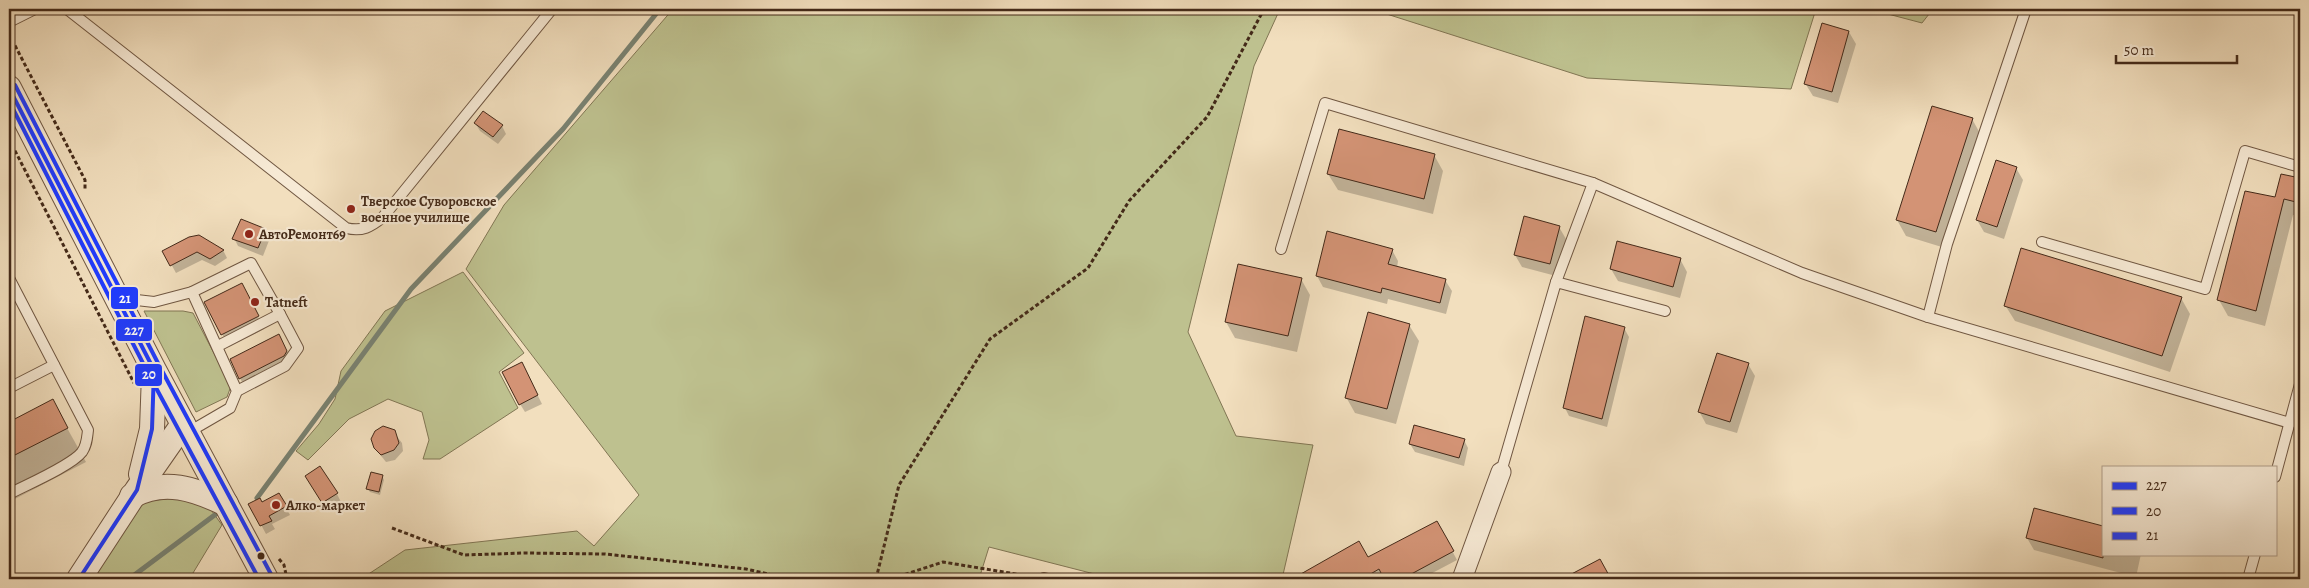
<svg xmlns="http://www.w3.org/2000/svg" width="2309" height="588" font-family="Alegreya,serif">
	<rect width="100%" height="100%" fill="#f2dfbe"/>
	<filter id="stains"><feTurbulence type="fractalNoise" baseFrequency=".004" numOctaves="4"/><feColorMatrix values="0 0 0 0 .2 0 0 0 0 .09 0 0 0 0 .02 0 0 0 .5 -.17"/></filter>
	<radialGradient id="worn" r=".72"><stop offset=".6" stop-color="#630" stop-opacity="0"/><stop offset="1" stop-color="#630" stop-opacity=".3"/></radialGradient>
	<g fill="#bec18f" stroke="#817654">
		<polygon points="673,9 1280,9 1254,66 1188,332 1236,436 1313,445 1282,579 1114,579 989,547 979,579 361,579 405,550 577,531 594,546 639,495 466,269 504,205"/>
		<polygon points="1371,9 1816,9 1791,89 1587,78"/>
		<polygon points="1869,9 1933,9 1922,23"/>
		<polygon points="463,272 524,353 499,372 518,408 440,459 423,459 429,440 422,412 388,399 349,419 308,460 296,451 319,424 335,399 341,371 385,311"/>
		<polygon points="144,311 183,311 193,313 231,386 227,397 196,412"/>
		<polygon points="184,497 206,503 222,525 193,573 187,579 87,579 140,502"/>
	</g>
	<g fill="#0003">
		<polygon points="1849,32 1856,44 1838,103 1813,96 1805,83"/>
		<polygon points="1972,119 1981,135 1945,248 1906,236 1897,220"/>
		<polygon points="475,123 502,126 506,134 498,144 480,131"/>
		<polygon points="1434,155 1443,171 1433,214 1338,190 1328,174"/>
		<polygon points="2016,168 2023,180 2004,239 1984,232 1977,220"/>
		<polygon points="2282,175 2300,180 2300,216 2293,215 2265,326 2228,316 2219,300 2276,199"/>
		<polygon points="1559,227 1566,239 1556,276 1522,267 1515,255"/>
		<polygon points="265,230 270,238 263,256 238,246 234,238"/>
		<polygon points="223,250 227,258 215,266 202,260 176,273 164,251"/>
		<polygon points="1392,250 1398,261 1397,268 1445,280 1452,291 1446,314 1388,299 1387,304 1323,287 1317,276"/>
		<polygon points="1680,259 1687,272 1680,298 1618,281 1611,269"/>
		<polygon points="1301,279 1310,295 1297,352 1235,338 1226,322"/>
		<polygon points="248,297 264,329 229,347 206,303"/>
		<polygon points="2181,298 2190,314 2170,372 2015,321 2005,305"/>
		<polygon points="1409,325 1419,341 1396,424 1355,413 1346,397"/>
		<polygon points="1624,328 1629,337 1607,427 1569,416 1565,408"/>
		<polygon points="279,336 289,355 285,360 242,382 240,378"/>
		<polygon points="1748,364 1755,376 1737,433 1706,424 1699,411"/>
		<polygon points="526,372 542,404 525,412 520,404"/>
		<polygon points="52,401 86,462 9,502 9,423"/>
		<polygon points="1414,427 1464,440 1468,448 1464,466 1415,452 1410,444"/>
		<polygon points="391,429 402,443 403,451 395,460 386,462 378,452"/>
		<polygon points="382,476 384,480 380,495 370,492 368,489"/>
		<polygon points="311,485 337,494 341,502 328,511"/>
		<polygon points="279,495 290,515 272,524 275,529 266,534 250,504 262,504"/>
		<polygon points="1441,530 1457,560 1421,579 1386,579 1384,577 1380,579 1295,579 1358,542 1368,559"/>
		<polygon points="2027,538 2103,554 2141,554 2136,577 2034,550"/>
	</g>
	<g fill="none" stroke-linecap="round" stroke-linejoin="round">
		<g stroke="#798272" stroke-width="5">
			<polyline points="257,498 411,289 563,129 660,9"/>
			<polyline points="129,579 216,514"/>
		</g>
	</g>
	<g fill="#d39375" stroke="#442a19">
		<polygon points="1822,23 1849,31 1832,92 1804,84"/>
		<polygon points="1932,106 1973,118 1936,232 1896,220"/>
		<polygon points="483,111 503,125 493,137 474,123"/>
		<polygon points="1339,129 1435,154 1424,199 1327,174"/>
		<polygon points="1996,160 2017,167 1997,227 1976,220"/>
		<polygon points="2281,174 2300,178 2300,203 2284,199 2256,311 2217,300 2245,191 2275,197"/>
		<polygon points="1524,216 1560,226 1550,264 1514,255"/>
		<polygon points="241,219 266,229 258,248 232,239"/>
		<polygon points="1327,231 1393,249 1388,264 1446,279 1440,303 1382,288 1381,293 1316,276"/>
		<polygon points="199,235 224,250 210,259 197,252 170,266 162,251 189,237"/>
		<polygon points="1617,241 1681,258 1673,287 1610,269"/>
		<polygon points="2021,248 2182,297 2162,356 2004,306"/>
		<polygon points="1238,264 1302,278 1288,336 1225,322"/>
		<polygon points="242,283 259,316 221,335 204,302"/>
		<polygon points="1368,312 1410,324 1387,409 1345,398"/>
		<polygon points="1585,316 1625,327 1602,419 1563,408"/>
		<polygon points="279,334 287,351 284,356 239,379 230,359"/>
		<polygon points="1717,353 1749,363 1730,422 1698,412"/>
		<polygon points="522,362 538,395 519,405 502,372"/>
		<polygon points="53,399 68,428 9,458 9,422"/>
		<polygon points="1414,425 1465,439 1459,458 1409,444"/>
		<polygon points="383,426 395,430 399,443 394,450 381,455 374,448 371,439 375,431"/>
		<polygon points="320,466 338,493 322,503 305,476"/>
		<polygon points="371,472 383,475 379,492 366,489"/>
		<polygon points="279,493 287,506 269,516 272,521 260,526 248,504 260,498 262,502"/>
		<polygon points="2034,508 2103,526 2103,558 2026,538"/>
		<polygon points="1437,521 1454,551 1402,579 1384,579 1379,569 1362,579 1292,579 1359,541 1368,557"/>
		<polygon points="1600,559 1611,579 1562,579"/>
	</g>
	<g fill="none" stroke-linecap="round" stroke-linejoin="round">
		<g stroke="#705742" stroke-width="12">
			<g id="service">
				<path d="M 67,9 L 346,228 C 362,232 371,227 383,217 L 552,9"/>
				<polyline points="2026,9 1947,244 1928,317 2290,423"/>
				<polyline points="9,22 35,9"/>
				<polyline points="2042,242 2205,289 2245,151 2300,167"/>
				<polyline points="1281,249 1325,103 1593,183"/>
				<path d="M 9,278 L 88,430 C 87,438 87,445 82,452 C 71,466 26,485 9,494"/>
				<polyline points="1556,282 1593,183 1802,273 1928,317"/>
				<polyline points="119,298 154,302 192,292 251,263 280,314"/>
				<polyline points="218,346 280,314 298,348 285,366 237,391"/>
				<polyline points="9,388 54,365"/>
				<polyline points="187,433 230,408 237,391 192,292"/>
				<polyline points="1501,472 1556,282 1665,311"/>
				<polyline points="2275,477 2300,384"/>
				<polyline points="1044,578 1048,579"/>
				<polyline points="2248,579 2255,554"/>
			</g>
		</g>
		<g stroke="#705742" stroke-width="21">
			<polyline id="minor" points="1462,579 1501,472"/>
		</g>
		<g stroke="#705742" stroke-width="26">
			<g id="tertiary">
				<polyline points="9,88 154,370 266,579"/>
				<polyline points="141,474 152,429 154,374"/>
				<path d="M 132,496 C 164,478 195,489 226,504"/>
				<polyline points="79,579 137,490 183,424"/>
			</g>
		</g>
		<g stroke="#442a19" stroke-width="3" stroke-dasharray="4 2.5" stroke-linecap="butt">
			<polyline points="9,34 85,180 85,191"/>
			<polyline points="9,139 134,383"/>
			<polyline points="392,528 464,555 524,553 605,554 746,569 790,579"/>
			<polyline points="279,559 284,565 287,579"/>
			<polyline points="873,579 894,578 943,562 1034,577"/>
			<polyline points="876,579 899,485 990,339 1088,268 1129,201 1207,117 1264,9"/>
		</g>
		<use href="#service" stroke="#f7ead5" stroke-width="10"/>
		<use href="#minor" stroke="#f7ead5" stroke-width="19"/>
		<use href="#tertiary" stroke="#f7ead5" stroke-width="24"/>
		<g stroke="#f7ead5" stroke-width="8">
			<polyline id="bus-1" points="9,88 154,370 152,429 137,490 79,579"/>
		</g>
		<g stroke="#f7ead5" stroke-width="8">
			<polyline id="bus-2" points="9,101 148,373 259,579"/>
		</g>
		<g stroke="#f7ead5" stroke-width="8">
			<polyline id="bus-3" points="15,85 160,367 272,576"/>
		</g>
		<use href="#bus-1" stroke="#1f3bff" stroke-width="4"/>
		<use href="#bus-2" stroke="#1f3bff" stroke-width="4"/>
		<use href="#bus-3" stroke="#1f3bff" stroke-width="4"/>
	</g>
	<g fill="#8f2418" stroke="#f7ead5" stroke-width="2">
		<circle cx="351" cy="209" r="5"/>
		<circle cx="249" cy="234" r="5"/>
		<circle cx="255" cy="302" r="5"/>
		<circle cx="276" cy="505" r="5"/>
	</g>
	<circle fill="#442a19" stroke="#f7ead5" stroke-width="2" cx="261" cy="556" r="4.5"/>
	<g text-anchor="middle" stroke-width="4.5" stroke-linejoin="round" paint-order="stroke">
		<g font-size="14" font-weight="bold" fill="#442a19" stroke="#f7ead5" text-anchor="start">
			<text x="361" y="206">Тверское Суворовское<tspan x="361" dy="16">военное училище</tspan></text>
			<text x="259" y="239">АвтоРемонт69</text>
			<text x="265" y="307">Tatneft</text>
			<text x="286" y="510">Алко-маркет</text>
		</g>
	</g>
	<g stroke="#f7ead5" stroke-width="2">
		<rect x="110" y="286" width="29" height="24" rx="5" fill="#1f3bff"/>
		<rect x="115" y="318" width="38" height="24" rx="5" fill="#1f3bff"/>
		<rect x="134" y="363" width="29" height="24" rx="5" fill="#1f3bff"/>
	</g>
	<g font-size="14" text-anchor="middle" font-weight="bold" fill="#fff">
		<text x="125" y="303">21</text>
		<text x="134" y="335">227</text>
		<text x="149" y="379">20</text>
	</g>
	<rect width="2309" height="588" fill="none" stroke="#f2dfbe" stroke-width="30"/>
	<rect x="10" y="10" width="2289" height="568" fill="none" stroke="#442a19" stroke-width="2.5"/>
	<rect x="15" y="15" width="2279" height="558" fill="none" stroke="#442a19"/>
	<rect x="2102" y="466" width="175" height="90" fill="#f7ead5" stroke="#af9d8a"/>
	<rect x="2112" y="482" width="25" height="8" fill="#1f3bff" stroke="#af9d8a"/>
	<text x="2146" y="490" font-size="15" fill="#442a19">227</text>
	<rect x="2112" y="507" width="25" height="8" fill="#1f3bff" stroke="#af9d8a"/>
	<text x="2146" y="516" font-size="15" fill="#442a19">20</text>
	<rect x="2112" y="532" width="25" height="8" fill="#1f3bff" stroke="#af9d8a"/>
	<text x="2146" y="540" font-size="15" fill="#442a19">21</text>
	<path d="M2116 55v8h121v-8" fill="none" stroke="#442a19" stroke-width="2.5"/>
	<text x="2124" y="55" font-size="15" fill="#442a19" stroke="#f7ead5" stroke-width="4" paint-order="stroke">50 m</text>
	<rect width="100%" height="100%" filter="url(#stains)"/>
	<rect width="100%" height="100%" fill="url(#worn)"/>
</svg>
